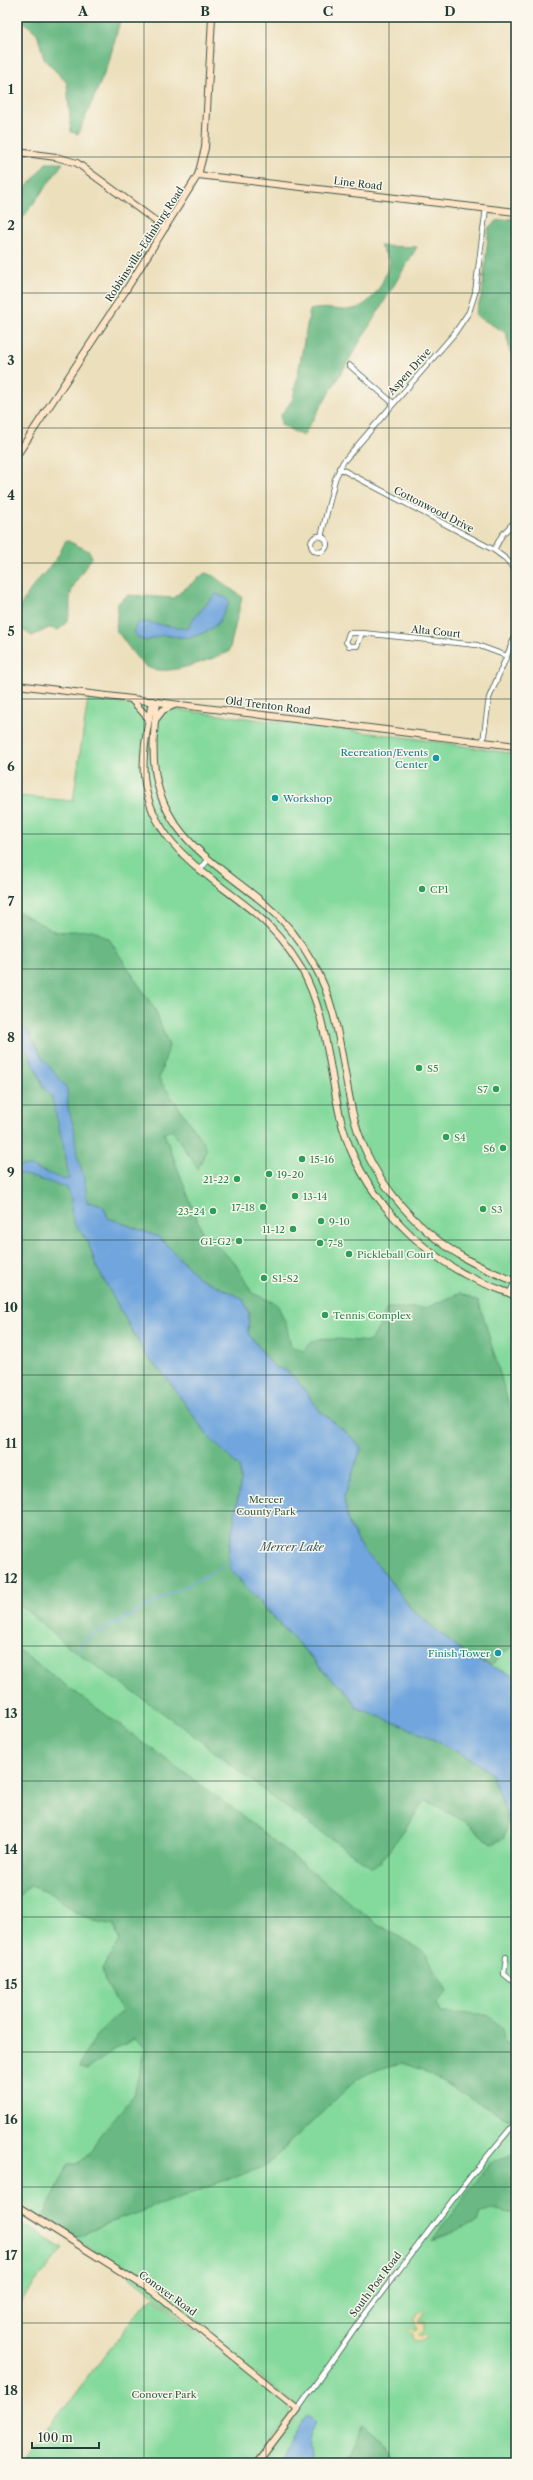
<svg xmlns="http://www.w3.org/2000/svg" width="533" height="2480" font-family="'Libre Caslon Text',serif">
	<rect width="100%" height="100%" fill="#fbf7ec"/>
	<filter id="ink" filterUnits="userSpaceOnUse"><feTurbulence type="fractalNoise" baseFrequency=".025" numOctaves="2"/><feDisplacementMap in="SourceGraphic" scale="8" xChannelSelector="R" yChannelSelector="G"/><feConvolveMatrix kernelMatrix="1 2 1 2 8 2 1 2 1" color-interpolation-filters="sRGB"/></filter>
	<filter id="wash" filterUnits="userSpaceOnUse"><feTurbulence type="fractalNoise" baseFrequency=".012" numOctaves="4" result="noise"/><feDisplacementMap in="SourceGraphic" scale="16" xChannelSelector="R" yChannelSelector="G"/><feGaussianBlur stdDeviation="0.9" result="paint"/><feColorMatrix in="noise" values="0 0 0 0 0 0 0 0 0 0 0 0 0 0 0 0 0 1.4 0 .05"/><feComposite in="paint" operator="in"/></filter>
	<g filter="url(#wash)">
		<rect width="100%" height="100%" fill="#ecdfbc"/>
		<g fill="#84d99c" stroke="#528b68">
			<polygon points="88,699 411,738 516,754 516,2463 261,2463 301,2410 121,2269 17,2201 17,796 73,801"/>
			<polygon points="17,2220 63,2248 17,2306"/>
			<polygon points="154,2297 288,2406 290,2415 252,2463 21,2463 144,2305"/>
		</g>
		<g fill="#6bb984" stroke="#457b5c" fill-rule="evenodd">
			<polygon points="18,17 121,17 108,65 78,134 71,132 67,83 44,59 37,33"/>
			<polygon points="46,163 63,163 17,226 17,199"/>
			<polygon points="516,218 516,361 510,352 506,333 475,315 482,294 489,227 496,221"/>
			<path d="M 380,246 L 417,247 L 303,436 L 281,425 L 281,415 L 293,399 L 310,310 C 322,307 332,309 344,310 C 371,311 384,283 390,261 Z"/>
			<path d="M 66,540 L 89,551 L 92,557 C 86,567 76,579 72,590 C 66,605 77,617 58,630 L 49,628 L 32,636 L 17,626 C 14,602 43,576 56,559 C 60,553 63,546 66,540 Z"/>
			<path d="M 205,573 L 212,575 L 242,597 L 229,652 C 210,659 161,681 143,664 C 133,655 125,641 116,630 L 118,603 L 128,595 L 173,598 ZM 212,598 L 189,638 L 162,635 L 166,626 L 179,629 L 190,628 L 193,619 Z"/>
			<path d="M 17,911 L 56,932 L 93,930 L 109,939 L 155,1010 L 169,1046 L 159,1079 L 207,1148 L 198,1169 L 172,1130 L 164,1133 L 202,1232 L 235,1263 L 252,1293 L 277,1304 L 286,1324 L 291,1346 L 303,1351 L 314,1340 L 337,1339 L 369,1342 L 376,1333 L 387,1308 L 426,1308 L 460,1293 L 479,1302 L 514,1422 L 516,1422 L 516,1643 L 491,1665 L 468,1656 L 413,1611 L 378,1565 L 362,1549 L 348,1522 L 344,1497 L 361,1449 L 356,1441 L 320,1411 L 296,1379 L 285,1370 L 274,1367 L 248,1333 L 249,1313 L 234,1294 L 221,1290 L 198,1277 L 159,1237 L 108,1218 C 102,1202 102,1204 87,1202 L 82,1235 L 88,1241 L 96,1266 L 147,1357 L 166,1377 L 208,1436 L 239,1467 L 241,1480 L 228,1555 L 241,1583 L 331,1679 L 344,1688 L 356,1707 L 427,1736 L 476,1762 L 490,1773 L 501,1797 L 508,1822 L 504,1838 L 492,1844 L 465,1822 L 426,1800 L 380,1863 L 371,1867 L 275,1799 L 184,1728 L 64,1643 L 17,1602 Z"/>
			<path d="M 17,1649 L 240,1814 L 373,1921 L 423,1951 L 447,1991 L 437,2003 L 441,2013 L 487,2014 L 502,2028 L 505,2043 L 516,2051 L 516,2111 L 509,2120 L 422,2070 L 402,2063 L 378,2069 L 357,2079 L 266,2166 L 90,2230 L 78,2237 L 44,2216 L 68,2164 L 78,2164 L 92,2151 L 100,2135 L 134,2095 L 145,2047 L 134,2039 L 117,2048 L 87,2070 L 79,2068 C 87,2042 102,2028 122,2011 L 105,1981 L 102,1969 L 119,1941 L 114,1925 L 94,1921 L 75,1912 L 54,1895 L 30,1886 L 24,1889 L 17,1899 Z"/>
			<polygon points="516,2153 516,2214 491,2209 480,2213 477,2222 432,2240 491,2162"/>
			<polygon points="363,2425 392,2449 394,2457 390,2463 344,2463"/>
		</g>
		<polygon fill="#eeda9e" stroke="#868c69" points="421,2311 424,2313 418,2322 424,2322 425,2330 418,2335 421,2337 427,2335 428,2338 420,2342 414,2341 413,2334 408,2329 410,2327 414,2331 417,2330 414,2319"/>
		<g fill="#70a5dd" stroke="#487188">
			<polygon points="216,594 227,598 229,603 218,623 208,631 189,638 162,635 146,641 139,638 134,632 137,623 144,622 188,629 193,619"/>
			<path d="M 17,1023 L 28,1031 L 43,1059 L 67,1088 L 68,1108 L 74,1127 L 77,1156 L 85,1180 L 87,1202 C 103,1205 102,1202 108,1218 L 159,1237 L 198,1277 L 243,1299 L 249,1313 L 248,1333 L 274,1367 L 285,1370 L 296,1379 L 320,1411 L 356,1441 L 361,1449 L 344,1497 L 348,1522 L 362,1549 L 378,1565 L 413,1611 L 468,1656 L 516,1677 L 516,1832 L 508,1822 L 501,1797 L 490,1773 L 476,1762 L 427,1736 L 356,1707 L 344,1688 L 331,1679 L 231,1570 L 228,1555 L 241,1480 L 239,1467 L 208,1436 L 166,1377 L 147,1357 L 96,1266 L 88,1241 L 75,1225 L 71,1211 L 72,1199 L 66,1187 L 17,1173 L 17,1166 L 30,1166 L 63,1179 L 69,1179 L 65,1153 L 52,1098 L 44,1088 L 30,1056 L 17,1037 Z"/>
			<polygon points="307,2416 315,2422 308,2440 310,2456 307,2463 280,2463 295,2432"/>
		</g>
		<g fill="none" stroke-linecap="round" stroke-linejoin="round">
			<polyline stroke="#70a5dd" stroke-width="1.5" points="77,1650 84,1641 91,1636 231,1562"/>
		</g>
	</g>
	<g filter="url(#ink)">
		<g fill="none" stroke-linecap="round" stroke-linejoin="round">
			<g stroke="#3e5548" stroke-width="6">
				<g id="street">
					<polyline points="349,365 393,403"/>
					<polyline points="339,468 494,550 506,559 516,571"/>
					<circle cx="319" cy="544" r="8"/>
					<polyline points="321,537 335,479 343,462 454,334 469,312 475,293 486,208"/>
					<polyline points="494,550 502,535 516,520"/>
					<polyline points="362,633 357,646 349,646 346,642 349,633 362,633 477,645 507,656"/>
					<polyline points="483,742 489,698 516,634"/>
					<polyline points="200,870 208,860"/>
					<polyline points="510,1293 515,1281"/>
					<polyline points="506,1957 504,1974 516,1984"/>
					<polyline points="298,2409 359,2322 471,2176 516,2122"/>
				</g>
			</g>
			<g stroke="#3e5548" stroke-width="8">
				<g id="secondary">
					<polyline points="17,152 56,157 77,163 165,228"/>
					<polyline points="198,175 516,212"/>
					<polyline points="17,455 126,290 198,175 205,148 212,17"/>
					<polyline points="17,685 516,746"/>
					<polyline points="131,699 149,719"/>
					<path d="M 152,701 C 148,726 142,751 144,776 C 150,844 208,874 255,913 C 274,929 289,948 301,968 C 326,1012 328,1063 339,1112 C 353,1180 405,1241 464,1274 C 481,1283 499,1289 516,1296"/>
					<path d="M 157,702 C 154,728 151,756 157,782 C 170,841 222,868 265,904 C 284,920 301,941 313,963 C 339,1008 341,1060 352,1110 C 365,1172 412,1228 466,1259 C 482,1268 499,1275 516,1282"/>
					<polyline points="156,719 163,710 174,705"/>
					<polyline points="17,2206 152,2291 298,2409 257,2463"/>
				</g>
			</g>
			<use href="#street" stroke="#fff" stroke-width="4.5"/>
			<use href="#secondary" stroke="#ffe4c6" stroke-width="6"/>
		</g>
	</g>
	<path fill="none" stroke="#1f3d34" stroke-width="1" stroke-opacity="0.55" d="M 144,17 L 144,2463M 266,17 L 266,2463M 389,17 L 389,2463M 17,157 L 516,157M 17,293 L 516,293M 17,428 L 516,428M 17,563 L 516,563M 17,699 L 516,699M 17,834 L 516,834M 17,969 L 516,969M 17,1105 L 516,1105M 17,1240 L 516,1240M 17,1375 L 516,1375M 17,1511 L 516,1511M 17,1646 L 516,1646M 17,1781 L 516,1781M 17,1917 L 516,1917M 17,2052 L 516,2052M 17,2187 L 516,2187M 17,2323 L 516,2323"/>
	<g fill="#0f9aa8" stroke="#fbf7ec" stroke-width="1.5">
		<circle cx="436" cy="758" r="4"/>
		<circle cx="275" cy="798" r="4"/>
		<circle cx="498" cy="1653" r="4"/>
	</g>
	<g fill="#2e9e5b" stroke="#fbf7ec" stroke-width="1.5">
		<circle cx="422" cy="889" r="4"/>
		<circle cx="419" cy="1068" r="4"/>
		<circle cx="496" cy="1089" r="4"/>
		<circle cx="446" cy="1137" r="4"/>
		<circle cx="503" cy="1148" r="4"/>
		<circle cx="302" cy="1159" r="4"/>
		<circle cx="269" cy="1174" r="4"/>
		<circle cx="237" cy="1179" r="4"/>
		<circle cx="295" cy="1196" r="4"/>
		<circle cx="263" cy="1207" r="4"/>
		<circle cx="483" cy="1209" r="4"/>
		<circle cx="213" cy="1211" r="4"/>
		<circle cx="321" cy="1221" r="4"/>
		<circle cx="293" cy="1229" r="4"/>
		<circle cx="239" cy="1241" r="4"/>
		<circle cx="320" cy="1243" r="4"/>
		<circle cx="349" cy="1254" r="4"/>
		<circle cx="264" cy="1278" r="4"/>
		<circle cx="325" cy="1315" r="4"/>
	</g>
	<g text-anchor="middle" stroke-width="3" stroke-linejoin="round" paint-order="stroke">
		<g font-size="10" fill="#1f3d34" stroke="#fbf7ec">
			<text transform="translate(358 183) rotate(7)" y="4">Line Road</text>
			<text transform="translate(144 244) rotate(-57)" y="4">Robbinsville-Edinburg Road</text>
			<text transform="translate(409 371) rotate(-48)" y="4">Aspen Drive</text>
			<text transform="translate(434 509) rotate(27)" y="4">Cottonwood Drive</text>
			<text transform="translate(436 631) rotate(6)" y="4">Alta Court</text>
			<text transform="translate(268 705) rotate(7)" y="4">Old Trenton Road</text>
			<text transform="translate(375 2284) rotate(-53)" y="4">South Post Road</text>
			<text transform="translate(168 2293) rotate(36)" y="4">Conover Road</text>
		</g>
		<g font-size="10" fill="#0d838f" stroke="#fbf7ec" text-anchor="end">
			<text x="428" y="756">Recreation/Events<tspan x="428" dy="12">Center</tspan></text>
			<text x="283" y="802" text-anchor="start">Workshop</text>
			<text x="490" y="1657">Finish Tower</text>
		</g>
		<g font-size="10" fill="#27864d" stroke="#fbf7ec" text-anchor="start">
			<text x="430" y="893">CP1</text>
			<text x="427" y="1072">S5</text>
			<text x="488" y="1093" text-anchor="end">S7</text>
			<text x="454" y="1141">S4</text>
			<text x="495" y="1152" text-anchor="end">S6</text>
			<text x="310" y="1163">15-16</text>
			<text x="277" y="1178">19-20</text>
			<text x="229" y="1183" text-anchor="end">21-22</text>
			<text x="303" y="1200">13-14</text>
			<text x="255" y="1211" text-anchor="end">17-18</text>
			<text x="491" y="1213">S3</text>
			<text x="205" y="1215" text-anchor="end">23-24</text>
			<text x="329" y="1225">9-10</text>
			<text x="285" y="1233" text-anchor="end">11-12</text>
			<text x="231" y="1245" text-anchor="end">G1-G2</text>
			<text x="328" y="1247">7-8</text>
			<text x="357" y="1258">Pickleball Court</text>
			<text x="272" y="1282">S1-S2</text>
			<text x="333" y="1319">Tennis Complex</text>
		</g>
		<g font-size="10" fill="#335c49" stroke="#fbf7ec">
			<text x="266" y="1503">Mercer<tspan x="266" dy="12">County Park</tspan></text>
			<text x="164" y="2398">Conover Park</text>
		</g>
		<g font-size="11" font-style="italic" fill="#375c67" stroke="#fbf7ec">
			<text x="292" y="1551">Mercer Lake</text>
		</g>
	</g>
	<rect width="533" height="2480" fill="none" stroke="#fbf7ec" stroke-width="44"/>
	<path d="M32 2442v6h67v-6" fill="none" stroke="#1f3d34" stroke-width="2"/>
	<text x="38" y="2442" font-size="12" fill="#1f3d34" stroke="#fbf7ec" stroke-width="3" paint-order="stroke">100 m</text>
	<rect x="22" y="22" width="489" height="2436" fill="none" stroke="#1f3d34" stroke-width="1.5"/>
	<g font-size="13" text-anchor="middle" font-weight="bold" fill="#1f3d34">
		<text x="83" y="16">A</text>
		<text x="205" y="16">B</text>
		<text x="328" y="16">C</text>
		<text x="450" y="16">D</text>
		<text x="11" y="94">1</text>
		<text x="11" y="230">2</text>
		<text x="11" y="365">3</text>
		<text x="11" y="500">4</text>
		<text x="11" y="636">5</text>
		<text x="11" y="771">6</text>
		<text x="11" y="906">7</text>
		<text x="11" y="1042">8</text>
		<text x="11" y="1177">9</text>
		<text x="11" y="1312">10</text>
		<text x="11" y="1448">11</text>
		<text x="11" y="1583">12</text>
		<text x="11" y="1718">13</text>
		<text x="11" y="1854">14</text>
		<text x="11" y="1989">15</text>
		<text x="11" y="2124">16</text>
		<text x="11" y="2260">17</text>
		<text x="11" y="2395">18</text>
	</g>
</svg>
